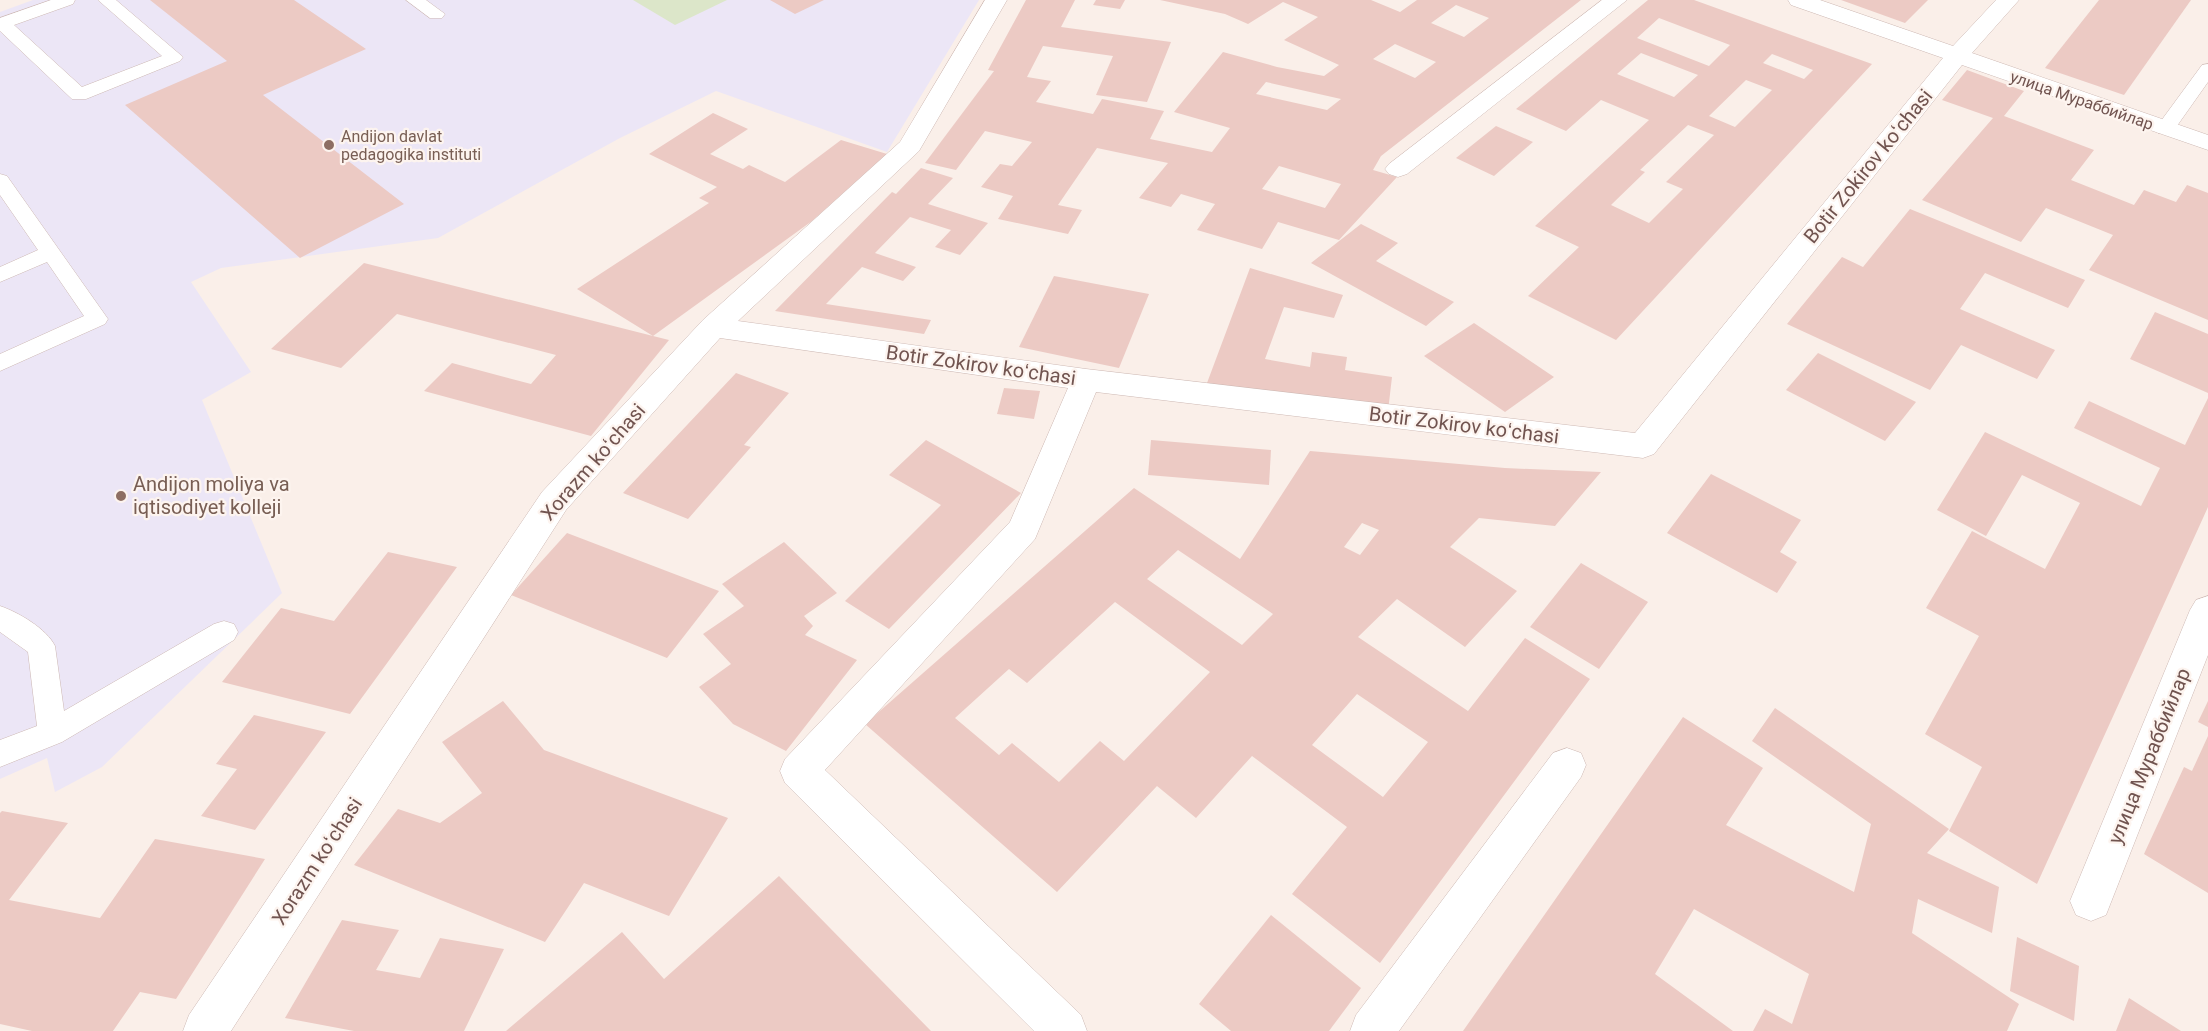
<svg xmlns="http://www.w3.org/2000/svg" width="2208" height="1031" font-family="Roboto,sans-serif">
	<rect width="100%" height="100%" fill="#faefe9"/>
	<polygon fill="#ece6f6" points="33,0 979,0 887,152 716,91 620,138 438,238 221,268 191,282 251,372 202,400 282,593 102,767 55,792 47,758 0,779 0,12"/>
	<polygon fill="#dce6c9" points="633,0 727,0 675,25"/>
	<g fill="#eccac4" fill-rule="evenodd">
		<polygon points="150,0 294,0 366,49 263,95 404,204 300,258 125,105 227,61"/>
		<polygon points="770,0 824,0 795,14"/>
		<path d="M 1026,0 L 1075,0 L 1061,27 L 1171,42 L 1147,102 L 1096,95 L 1113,56 L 1043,46 L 1027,77 L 1051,81 L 1036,102 L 1093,114 L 1102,99 L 1164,111 L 1150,139 L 1212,152 L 1230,128 L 1174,112 L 1223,52 L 1277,67 L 1324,76 L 1339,65 L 1284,40 L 1318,17 L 1283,2 L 1248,24 L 1225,14 L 1160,0 L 1371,0 L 1400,12 L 1417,0 L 1581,0 L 1381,156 L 1373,170 L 1397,177 L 1339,240 L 1278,222 L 1262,249 L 1197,230 L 1215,204 L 1181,194 L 1171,207 L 1139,198 L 1168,163 L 1097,148 L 1058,205 L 1082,210 L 1068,234 L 998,219 L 1013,196 L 981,187 L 1000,164 L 1012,166 L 1032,142 L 985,131 L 956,170 L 925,163 L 994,71 L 988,70 ZM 1456,5 L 1489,18 L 1464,37 L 1431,23 ZM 1395,44 L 1436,62 L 1415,78 L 1373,59 ZM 1266,82 L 1341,99 L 1327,110 L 1256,94 ZM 1279,166 L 1341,184 L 1325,208 L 1262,189 Z"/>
		<polygon points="1096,0 1125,0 1120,9 1093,5"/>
		<path d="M 1648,0 L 1694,0 L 1872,64 L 1616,340 L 1528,296 L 1579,247 L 1535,226 L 1649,120 L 1601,100 L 1566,131 L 1516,109 ZM 1659,18 L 1730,45 L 1709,66 L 1637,38 ZM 1641,53 L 1698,75 L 1674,97 L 1617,74 ZM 1772,54 L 1813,70 L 1804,79 L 1763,63 ZM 1746,80 L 1772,90 L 1735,127 L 1709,116 ZM 1688,125 L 1714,135 L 1666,182 L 1683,189 L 1649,223 L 1611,205 L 1645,172 L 1640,170 Z"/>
		<polygon points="1841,0 1928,0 1905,23"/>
		<polygon points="2099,0 2191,0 2124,95 2045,68"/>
		<polygon points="1967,70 2024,91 2004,116 2094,150 2071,180 2134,205 2144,190 2176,202 2187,185 2208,193 2208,320 2089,270 2113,235 2046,208 2021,242 1922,200 1993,118 1942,100"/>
		<polygon points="713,113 748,129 710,154 743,169 749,165 785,182 841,140 887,154 812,221 653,336 669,340 591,436 424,391 452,363 531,384 556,355 397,314 341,368 271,349 364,263 653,336 577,289 709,203 699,198 717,187 649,154"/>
		<polygon points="1496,126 1533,142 1494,176 1456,158"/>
		<polygon points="921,168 953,178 928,204 988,223 960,255 935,247 951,230 910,217 875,253 916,267 903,281 862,267 826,304 931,320 924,334 775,311 892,192 896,194"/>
		<polygon points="1910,209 2085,280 2068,308 1985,273 1960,309 2055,350 2037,379 1961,345 1930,390 1787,324 1842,257 1863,267"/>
		<polygon points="1361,224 1398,243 1376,261 1454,302 1426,326 1311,263"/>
		<polygon points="1250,268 1343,295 1334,318 1284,307 1265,359 1310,367 1312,352 1347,357 1345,370 1392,377 1388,411 1207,383"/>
		<polygon points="1054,276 1149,294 1119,368 1019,347"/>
		<polygon points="2155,312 2208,334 2208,393 2130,359"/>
		<polygon points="1474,323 1554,377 1505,412 1424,356"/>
		<polygon points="1818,353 1916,402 1885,441 1786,390"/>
		<polygon points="736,373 789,393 744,445 751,447 688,519 623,493"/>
		<polygon points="1004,388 1040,391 1034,419 997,414"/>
		<polygon points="2208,398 2208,507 2037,884 1949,831 1982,767 1925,734 1979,636 1926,608 1972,531 2045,569 2080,503 2022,475 1986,536 1937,510 1985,432 2141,506 2160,468 2074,428 2089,401 2185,445"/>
		<polygon points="926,440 1021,493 889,629 845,601 941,505 889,475"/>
		<polygon points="1151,440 1271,450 1269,485 1148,475"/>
		<path d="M 1310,451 L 1505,468 L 1601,472 L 1555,526 L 1479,518 L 1450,547 L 1517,591 L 1465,647 L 1397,599 L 1358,637 L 1468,711 L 1525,638 L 1590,679 L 1380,963 L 1292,894 L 1347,827 L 1252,756 L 1196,818 L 1157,786 L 1057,892 L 865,724 L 1134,488 L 1240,559 ZM 1362,523 L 1379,530 L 1360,555 L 1344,547 ZM 1178,550 L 1273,614 L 1242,645 L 1147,579 ZM 1115,602 L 1210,672 L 1124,761 L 1100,741 L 1059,782 L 1012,743 L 999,755 L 955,718 L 1009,669 L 1027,683 ZM 1357,694 L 1428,742 L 1383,797 L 1312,745 Z"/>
		<polygon points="1711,474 1801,520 1780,552 1797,562 1777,593 1667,533"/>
		<polygon points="567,533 719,591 667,658 511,595"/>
		<polygon points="784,542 837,593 804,616 813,626 805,635 857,660 786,751 733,724 699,687 731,664 703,634 744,606 722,584"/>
		<polygon points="388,552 457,567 350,714 222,682 281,608 334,621"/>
		<polygon points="1581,563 1648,602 1599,669 1530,627"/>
		<polygon points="503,701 544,750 728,818 669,916 584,883 545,942 354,865 398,809 440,823 482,793 442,742"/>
		<polygon points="2208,701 2208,727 2198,722"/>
		<polygon points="1775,708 1949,829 1927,853 1999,887 1992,933 1918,899 1912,933 2019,1004 2007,1031 1753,1031 1765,1009 1792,1024 1809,974 1694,909 1655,974 1733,1031 1463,1031 1683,717 1763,768 1726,825 1854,892 1871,824 1752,741"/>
		<polygon points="254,715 326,732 255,830 201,816 237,769 216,764"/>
		<polygon points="2208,736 2208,893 2144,854 2184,767 2192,771"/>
		<polygon points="2,811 68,823 9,900 100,918 155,839 265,859 176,999 140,992 113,1031 32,1031 0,1024 0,813"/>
		<polygon points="779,876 931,1031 506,1031 622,932 664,979"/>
		<polygon points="1271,915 1361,988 1329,1031 1231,1031 1199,1004"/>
		<polygon points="342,920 399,930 376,970 420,978 440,938 504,949 464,1031 354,1031 285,1018"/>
		<polygon points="2017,937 2079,966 2074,1021 2010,991"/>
		<polygon points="2129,998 2181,1031 2116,1031"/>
	</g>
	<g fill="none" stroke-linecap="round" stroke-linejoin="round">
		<g stroke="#cdb8b3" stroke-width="1">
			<g id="service">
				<polygon points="51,0 75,0 73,4 14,25 82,87 162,56 98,0 116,0 183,57 180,61 86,99 72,99 0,31 0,18"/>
				<polygon points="406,0 426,0 445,14 442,18 430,18"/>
				<polygon points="2208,64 2208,82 2172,133 2158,133 2155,129 2158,125 2202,65"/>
				<polygon points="0,174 7,176 108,319 105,324 0,371 0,354 84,316 47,262 0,282 0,267 38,250 0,195"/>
				<path d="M 0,606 C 18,612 47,629 55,646 L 64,711 L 214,624 L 224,621 L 234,624 L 238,632 L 234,640 L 62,742 L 0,767 L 0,740 L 37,726 L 28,652 L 0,632 Z"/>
			</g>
		</g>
		<g stroke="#cdb8b3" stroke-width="1">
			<g id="minor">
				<polygon points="985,0 1007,0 919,151 738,321 1086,369 1635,433 1943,58 1791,5 1788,0 1820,0 1953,46 1996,0 2019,0 1972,53 2208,135 2208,150 1962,65 1654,454 1643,458 1096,392 1035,539 825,770 1081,1015 1087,1031 1034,1031 785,783 780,771 785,759 1010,522 1068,388 720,338 566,510 231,1031 183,1031 189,1015 542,492 703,320 900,142"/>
				<polygon points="1602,0 1627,0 1407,174 1398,177 1389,174 1385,169 1389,164"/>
				<polygon points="2208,596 2208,655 2106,915 2091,921 2076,915 2070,901 2190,610 2196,600"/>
				<polygon points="1567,748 1581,753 1586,765 1581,777 1399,1031 1350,1031 1356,1015 1553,753"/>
			</g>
		</g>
		<use href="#service" fill="#fff" fill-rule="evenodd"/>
		<use href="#minor" fill="#fff" fill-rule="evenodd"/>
	</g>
	<g fill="#8d6e63" stroke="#fdf4ef" stroke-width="2">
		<circle cx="329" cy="145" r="6"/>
		<circle cx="121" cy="496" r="6"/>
	</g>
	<g text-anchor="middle" stroke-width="4.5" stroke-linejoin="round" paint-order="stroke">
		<g font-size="16" fill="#715450" stroke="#fdf4ef">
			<text transform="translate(2082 100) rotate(19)" y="6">улица Мураббийлар</text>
		</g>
		<g font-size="16" fill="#785e54" stroke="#fdf4ef" text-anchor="start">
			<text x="341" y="142">Andijon davlat<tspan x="341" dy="18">pedagogika instituti</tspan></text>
		</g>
		<g font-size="20" fill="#715450" stroke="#fdf4ef">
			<text transform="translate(1868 166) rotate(-51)" y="7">Botir Zokirov koʻchasi</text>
			<text transform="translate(981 365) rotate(8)" y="7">Botir Zokirov koʻchasi</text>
			<text transform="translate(1464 425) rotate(7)" y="7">Botir Zokirov koʻchasi</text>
			<text transform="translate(593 462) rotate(-49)" y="7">Xorazm koʻchasi</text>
			<text transform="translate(2149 756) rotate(-68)" y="7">улица Мураббийлар</text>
			<text transform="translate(317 861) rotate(-57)" y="7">Xorazm koʻchasi</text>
		</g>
		<g font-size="20" fill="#785e54" stroke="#fdf4ef" text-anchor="start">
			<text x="133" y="491">Andijon moliya va<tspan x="133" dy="23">iqtisodiyet kolleji</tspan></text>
		</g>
	</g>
</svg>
